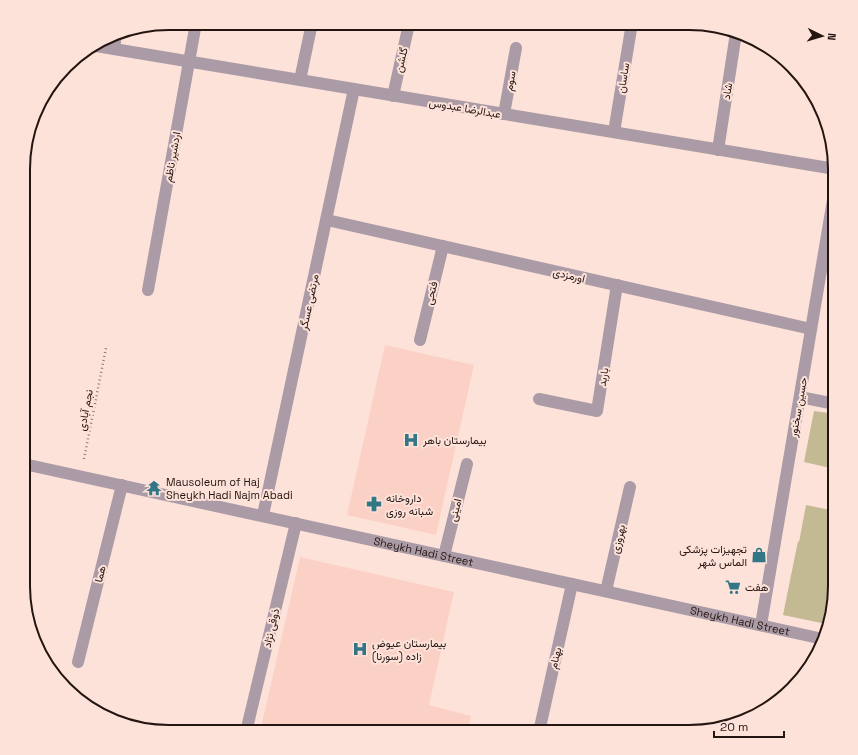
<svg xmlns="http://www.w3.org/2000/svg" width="858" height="755" font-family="'Space Grotesk',Vazirmatn,sans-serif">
	<rect width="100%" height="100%" fill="#fde2da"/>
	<g fill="#fcd1c5">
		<polygon points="385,345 474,365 436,535 347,515"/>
		<polygon points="300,557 454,592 429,705 471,716 467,732 260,732"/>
	</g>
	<g fill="#c3b992">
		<polygon points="814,411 835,414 835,469 804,462"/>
		<polygon points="806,505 835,511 835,586 826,624 783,615 798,541 799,542"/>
	</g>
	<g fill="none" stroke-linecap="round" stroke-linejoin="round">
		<polyline stroke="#907a74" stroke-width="2.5" stroke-dasharray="1 3" stroke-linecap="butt" points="84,459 106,348"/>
		<g stroke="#ab9ba6" stroke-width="12">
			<polyline points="96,46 835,169"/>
			<polyline points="114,49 116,34"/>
			<polyline points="300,80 312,23"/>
			<polyline points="393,96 409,24"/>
			<polyline points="504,114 516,48"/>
			<polyline points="614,132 632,23"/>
			<polyline points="718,150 736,33"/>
			<polyline points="327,220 811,329"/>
			<polyline points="148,290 196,23"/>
			<polyline points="420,340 443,246"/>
			<polyline points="800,397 835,404"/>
			<polyline points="539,399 597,411 617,285"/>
			<path id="s1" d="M 24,464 L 823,639"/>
			<polyline points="263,515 354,89"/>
			<polyline points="444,556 467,464"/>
			<polyline points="606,591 630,487"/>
			<polyline points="761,625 835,188"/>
			<polyline points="78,662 122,485"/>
			<polyline points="246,732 296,523"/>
			<polyline points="539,732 572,584"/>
		</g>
	</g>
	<defs>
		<g id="hospital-bare" transform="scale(1.2)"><path d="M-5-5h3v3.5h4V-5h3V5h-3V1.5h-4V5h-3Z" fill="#337787" stroke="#fde2da" stroke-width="2.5" paint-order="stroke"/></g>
		<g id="temple-bare" transform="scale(1.2)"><path d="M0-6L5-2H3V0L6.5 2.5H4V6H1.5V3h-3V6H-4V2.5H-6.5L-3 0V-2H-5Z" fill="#337787" stroke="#fde2da" stroke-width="2.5" paint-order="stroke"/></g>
		<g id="pharmacy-bare" transform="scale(1.2)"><path d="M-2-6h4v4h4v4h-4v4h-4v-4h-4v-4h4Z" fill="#337787" stroke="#fde2da" stroke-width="2.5" paint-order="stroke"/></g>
		<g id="shop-bare" transform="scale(1.2)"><path d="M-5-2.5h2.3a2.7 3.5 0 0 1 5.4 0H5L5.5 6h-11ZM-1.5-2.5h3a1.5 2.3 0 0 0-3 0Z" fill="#337787" stroke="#fde2da" stroke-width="2.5" paint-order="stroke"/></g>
		<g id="supermarket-bare" transform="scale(1.2)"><path d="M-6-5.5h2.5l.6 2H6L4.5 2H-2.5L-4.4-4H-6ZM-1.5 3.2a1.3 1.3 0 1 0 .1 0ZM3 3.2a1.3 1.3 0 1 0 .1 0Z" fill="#337787" stroke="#fde2da" stroke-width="2.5" paint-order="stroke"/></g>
	</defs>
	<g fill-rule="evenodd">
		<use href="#hospital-bare" x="411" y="440"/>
		<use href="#temple-bare" x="154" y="488"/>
		<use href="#pharmacy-bare" x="374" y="504"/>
		<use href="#shop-bare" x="759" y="555"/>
		<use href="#supermarket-bare" x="733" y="587"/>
		<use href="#hospital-bare" x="360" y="649"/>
	</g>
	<g text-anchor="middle" stroke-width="4" stroke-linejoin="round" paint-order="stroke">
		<g font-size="11" fill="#251511" stroke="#fde2da">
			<text transform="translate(401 60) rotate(-77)" y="4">گلشن</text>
			<text transform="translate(623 78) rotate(-81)" y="4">ساسان</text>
			<text transform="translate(510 81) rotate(-80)" y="4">سوم</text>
			<text transform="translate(727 91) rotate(-81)" y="4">شاد</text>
			<text transform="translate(465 108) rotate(10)" y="4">عبدالرضا عبدوس</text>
			<text transform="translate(172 157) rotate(-80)" y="4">اردشیر ناظم</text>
			<text transform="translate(569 275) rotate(13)" y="4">اورمزدی</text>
			<text transform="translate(431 293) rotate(-77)" y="4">فتحی</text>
			<text transform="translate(309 302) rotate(-78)" y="4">مرتضی عسگر</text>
			<text transform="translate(603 377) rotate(-81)" y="4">باربد</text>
			<text transform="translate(798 407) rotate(-80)" y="4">حسین سخنور</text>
			<text transform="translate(85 410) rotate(-79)" y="4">نجم آبادی</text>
			<text transform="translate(455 510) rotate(-76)" y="4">امینی</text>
			<text transform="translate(618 539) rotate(-77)" y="4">بهروزی</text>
			<text dy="4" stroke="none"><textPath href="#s1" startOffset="409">Sheykh Hadi Street</textPath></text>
			<text transform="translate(100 574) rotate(-76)" y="4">هما</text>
			<text dy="4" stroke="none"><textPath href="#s1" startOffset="733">Sheykh Hadi Street</textPath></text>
			<text transform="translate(271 628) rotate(-77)" y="4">ذوقی نژاد</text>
			<text transform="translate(555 658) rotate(-77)" y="4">بهنام</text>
		</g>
		<g font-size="11" fill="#251511" stroke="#fde2da" text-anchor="start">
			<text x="423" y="444">بیمارستان باهر</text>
			<text x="166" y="486">Mausoleum of Haj<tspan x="166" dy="13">Sheykh Hadi Najm Abadi</tspan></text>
			<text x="386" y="502">داروخانه<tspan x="386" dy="13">شبانه روزی</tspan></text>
			<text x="747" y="553" text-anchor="end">تجهیزات پزشکی<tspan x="747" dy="13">الماس شهر</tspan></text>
			<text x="745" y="591">هفت</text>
			<text x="372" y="647">بیمارستان عیوض<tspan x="372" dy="13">زاده (سورنا)</tspan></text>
		</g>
	</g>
	<path d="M0 0H858V755H0ZM169 30H689A139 139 0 0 1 828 169V586A139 139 0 0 1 689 725H169A139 139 0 0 1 30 586V169A139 139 0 0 1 169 30Z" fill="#fde2da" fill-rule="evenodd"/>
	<path fill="none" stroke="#251511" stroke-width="2" d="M169 30H689A139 139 0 0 1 828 169V586A139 139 0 0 1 689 725H169A139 139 0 0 1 30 586V169A139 139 0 0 1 169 30Z"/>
	<g transform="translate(822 36) rotate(95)" stroke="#fde2da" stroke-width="3" paint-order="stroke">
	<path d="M0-3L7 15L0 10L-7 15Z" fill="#251511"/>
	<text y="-6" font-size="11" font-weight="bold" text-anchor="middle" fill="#251511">N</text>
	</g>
	<path d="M714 731v6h70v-6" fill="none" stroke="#251511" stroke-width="2"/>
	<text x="720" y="731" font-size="12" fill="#251511" stroke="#fde2da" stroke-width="3" paint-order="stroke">20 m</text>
</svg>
